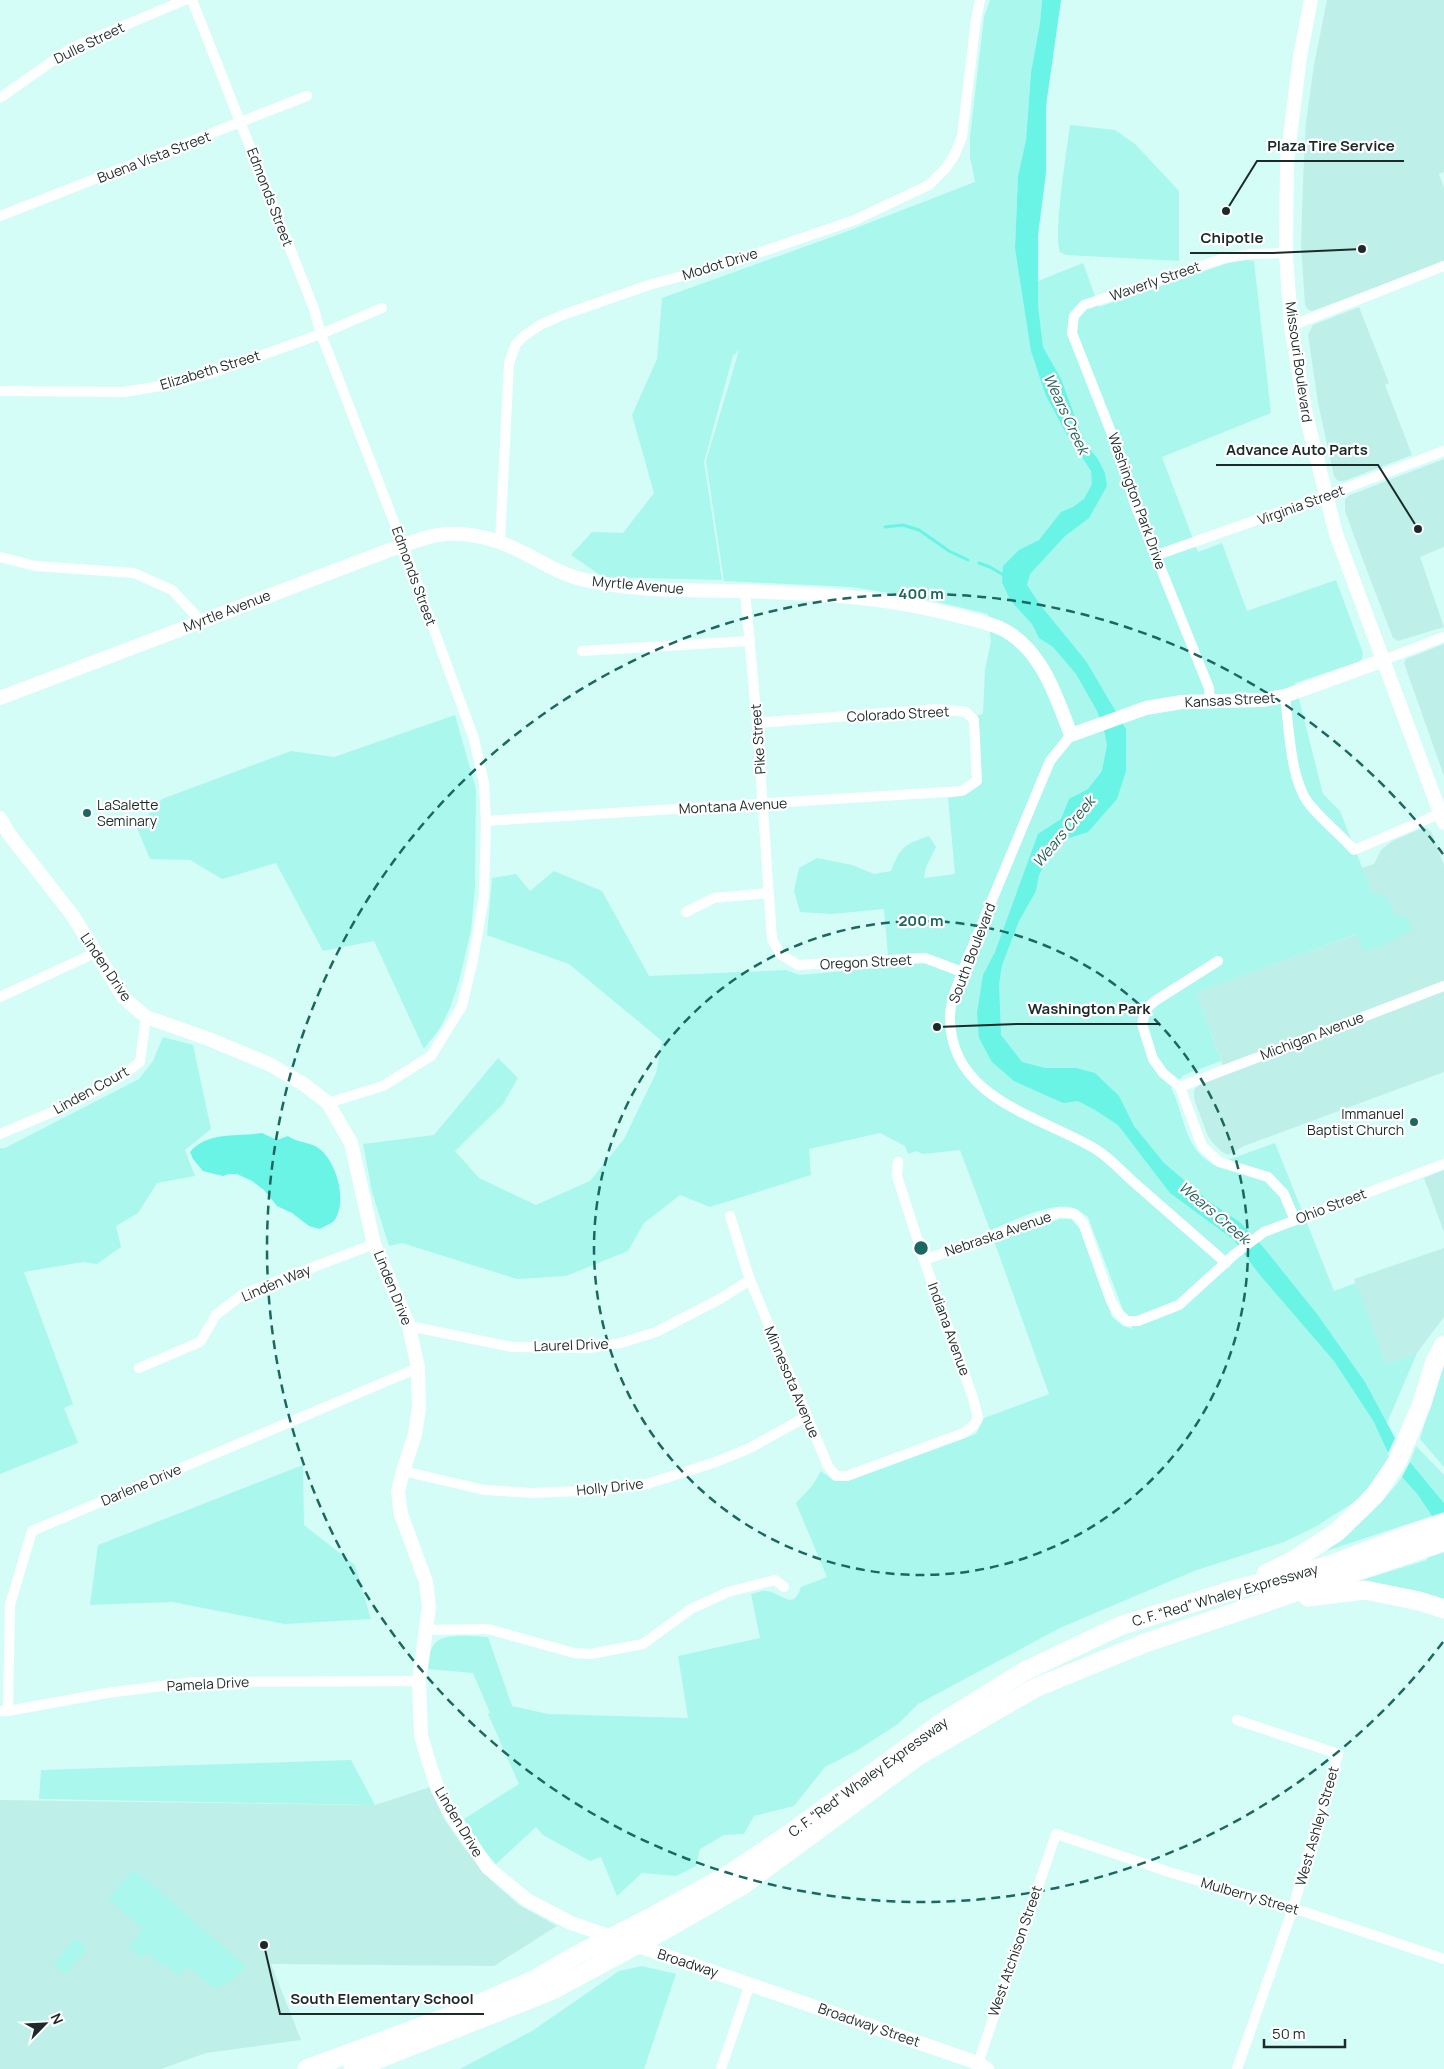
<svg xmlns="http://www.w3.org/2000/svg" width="1444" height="2069" font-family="Manrope,sans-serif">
	<rect width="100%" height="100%" fill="#d4fdf7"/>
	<g fill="#bef0e9">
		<polygon points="1327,0 1444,0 1444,172 1439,174 1444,188 1444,262 1312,311 1308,310 1305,305 1301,245 1303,180 1306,122 1314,65"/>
		<polygon points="1359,307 1389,383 1385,385 1412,455 1344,481 1338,481 1334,476 1318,403 1308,335 1313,325"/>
		<polygon points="1444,459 1444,547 1420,557 1444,627 1398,641 1393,638 1364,563 1345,511 1345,499 1350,495"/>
		<polygon points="1444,644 1444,776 1404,663 1406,659"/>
		<polygon points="1425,827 1432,833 1444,865 1444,1072 1244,1146 1228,1155 1222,1152 1212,1142 1207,1134 1194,1099 1194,1090 1199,1084 1226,1074 1196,993 1384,924 1362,868 1374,864 1381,850 1392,841"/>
		<polygon points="1444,1170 1444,1232 1424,1178"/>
		<polygon points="1444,1248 1444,1317 1417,1353 1386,1364 1354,1279"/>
		<polygon points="430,1787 443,1817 462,1845 491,1880 519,1905 557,1926 494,1966 271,1964 301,2040 206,2053 161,2069 0,2069 0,1800 375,1805"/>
	</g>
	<g fill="#aaf7ed">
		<path d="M 990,0 L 1042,0 L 1040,23 L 1031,72 L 1026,140 L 1018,176 L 1015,248 L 1023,287 L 1083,263 L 1099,307 L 1240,259 L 1254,261 L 1271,413 L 1162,457 L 1198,552 L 1222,543 L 1247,611 L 1336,580 L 1363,653 L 1362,659 L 1358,662 L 1295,683 L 1323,794 L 1340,811 L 1372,893 L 1377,893 L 1388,898 L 1395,915 L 1406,916 L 1413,929 L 1376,949 L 1363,951 L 1356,934 L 1196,993 L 1221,1061 L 1184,1075 L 1171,1088 C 1182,1108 1183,1135 1199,1153 C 1203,1158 1209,1162 1214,1165 L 1275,1143 L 1334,1291 L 1356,1283 L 1386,1364 L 1417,1353 L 1381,1437 L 1391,1461 L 1356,1501 L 1315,1527 L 1284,1542 L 1194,1571 L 1060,1628 L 918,1704 L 898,1724 L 856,1751 L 825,1767 L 794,1806 L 754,1816 L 744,1834 L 724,1835 L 700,1849 L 696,1866 L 676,1876 L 642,1873 L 617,1896 L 601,1857 L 590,1861 L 543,1835 L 536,1827 L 496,1864 L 476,1841 L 464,1819 L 519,1784 L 488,1714 L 490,1713 L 473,1673 L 428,1669 C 429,1662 429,1653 433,1646 C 442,1631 473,1637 488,1637 L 512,1706 L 548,1714 L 688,1718 L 678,1656 L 760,1638 L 751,1594 C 756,1593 763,1590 767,1591 C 782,1593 793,1612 801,1587 L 827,1577 L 796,1503 L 812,1486 L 821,1471 L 833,1480 L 844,1481 L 976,1434 L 984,1418 L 1049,1394 L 994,1241 L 1060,1219 L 1071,1219 L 1080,1229 L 1112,1317 L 1123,1326 L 1133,1329 L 1123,1310 L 1088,1217 C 1083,1214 1079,1210 1074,1208 C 1052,1201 1011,1222 990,1230 L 960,1150 L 923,1154 L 916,1151 L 908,1154 L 905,1146 L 880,1133 L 809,1149 L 811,1175 L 710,1207 L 680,1195 L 644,1223 L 628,1251 L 566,1276 L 517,1279 L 402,1243 L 389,1246 L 372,1192 L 363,1144 L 434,1135 L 498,1058 L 518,1078 L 503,1104 L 455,1151 L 479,1178 L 536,1205 L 590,1181 L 624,1139 L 656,1073 L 662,1041 L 569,964 L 487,935 L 492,878 L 516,874 L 530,891 L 554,871 L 602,891 L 649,976 L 786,970 L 800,975 L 889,967 L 884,909 L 831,914 L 800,912 L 794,891 L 799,868 L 817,858 L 852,865 L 874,874 L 891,871 C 900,847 905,844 929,836 L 936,847 L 926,867 L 924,878 L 955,874 L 948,798 L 964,795 L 980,771 L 978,715 L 983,714 L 985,670 L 991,641 L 988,614 L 921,598 L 851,587 L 724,581 L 706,461 L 739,350 L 733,356 L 704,462 L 722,580 L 603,577 L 571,555 L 592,532 L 623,533 L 654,493 L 632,415 L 657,359 L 662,298 L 840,234 L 975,182 L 970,157 L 970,136 L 984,17 Z"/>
		<path d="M 1070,125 L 1115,130 L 1135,144 L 1179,191 L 1179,261 L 1066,255 L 1060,252 C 1053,235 1067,149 1070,125 Z"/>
		<polygon points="455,715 476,789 475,887 471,931 459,981 450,1008 440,1028 424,1049 374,941 323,951 276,863 222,879 190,860 150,859 137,828 162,799 291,751 334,757"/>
		<polygon points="163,1037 193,1045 211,1129 185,1150 195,1176 157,1183 138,1213 116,1226 121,1247 97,1264 83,1262 24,1272 73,1404 64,1408 78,1443 0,1474 0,1148 5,1148 139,1079 153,1061"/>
		<polygon points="1444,1360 1444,1467 1420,1439"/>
		<polygon points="1416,1446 1444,1475 1444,1503 1410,1462"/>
		<polygon points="303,1465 304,1525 355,1565 371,1619 285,1624 172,1602 90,1605 98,1545"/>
		<path d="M 1402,1477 L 1418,1495 L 1432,1516 L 1326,1551 C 1354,1529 1380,1507 1402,1477 Z"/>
		<path d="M 1444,1551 L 1444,1600 C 1415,1588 1384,1586 1352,1583 L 1427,1560 L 1427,1557 Z"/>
		<polygon points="351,1760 375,1805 39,1799 41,1770"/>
		<polygon points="131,1872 139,1873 246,1966 233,1980 214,1989 188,1966 178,1976 165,1964 162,1966 147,1953 141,1958 128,1947 143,1929 108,1899"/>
		<polygon points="75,1938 87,1949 66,1974 53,1963"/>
		<polygon points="642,1966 676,1974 644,2069 460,2069 532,2031 619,1971"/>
	</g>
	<g fill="#6af4e5">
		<polygon points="1042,0 1061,0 1046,106 1046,172 1038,235 1038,306 1043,347 1061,379 1085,444 1098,459 1105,473 1107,486 1089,518 1065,536 1030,574 1027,585 1041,606 1086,661 1126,729 1126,771 1117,799 1088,832 1066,839 1047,860 1039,875 1036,891 1019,921 1002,965 999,984 1001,1035 1022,1062 1045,1068 1076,1068 1095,1073 1119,1096 1134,1126 1164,1163 1210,1202 1241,1223 1264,1248 1317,1314 1365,1382 1395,1438 1388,1453 1374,1422 1334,1361 1259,1274 1234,1240 1170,1193 1118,1125 1095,1110 1078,1101 1063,1103 1014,1081 992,1062 979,1038 977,1013 983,975 995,952 1038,834 1061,819 1069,799 1088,789 1102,771 1107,745 1105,734 1097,711 1076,674 1053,647 1039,638 1032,624 1010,600 1002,582 1003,566 1019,550 1039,540 1061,512 1073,507 1084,499 1092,484 1091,471 1066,433 1046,396 1031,351 1015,248 1018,176 1026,140 1031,72 1040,23"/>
		<path d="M 262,1133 L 277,1140 L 288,1136 C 299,1144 313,1141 323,1152 C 338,1167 347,1203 334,1221 C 331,1224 324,1226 320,1229 L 309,1226 L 292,1213 L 277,1206 L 264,1190 L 252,1181 L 237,1174 L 229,1174 L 223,1176 L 203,1171 L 193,1159 L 190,1152 C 208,1131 238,1137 262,1133 Z"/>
		<polygon points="1410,1462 1444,1503 1444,1512 1432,1516 1418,1495 1402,1477"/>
	</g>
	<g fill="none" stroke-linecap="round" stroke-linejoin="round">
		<g stroke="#6af4e5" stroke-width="3">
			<polyline points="885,527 903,525 919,530 949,551 968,560"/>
			<polyline points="979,563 990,567 1005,576"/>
		</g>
		<g stroke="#fff" stroke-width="10">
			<polyline points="192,0 314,309 321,334 403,545 474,739 484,783 486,821 484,896 473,960 462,1006 431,1056 383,1086 328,1103"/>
			<polyline points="0,98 71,48 185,0"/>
			<polyline points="0,216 307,96"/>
			<polyline points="1291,326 1444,266"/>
			<polyline points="0,391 124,392 167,385 212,373 321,334 382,308"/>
			<polyline points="500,542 509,363 516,344 524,336 540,325 563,315 649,285 726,264 855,220 929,185 946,168 954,156 962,137 976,20 980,0"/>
			<polyline points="1157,555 1325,496 1444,451"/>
			<polyline points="0,557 35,566 134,573 172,590 201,621"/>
			<polyline points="745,591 757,723 772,939 780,954 798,965 925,958 962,972"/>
			<polyline points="582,651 750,641"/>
			<polyline points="1384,660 1444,637"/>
			<path d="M 1285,696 C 1289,727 1290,781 1310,805 C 1323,821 1340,834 1354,850 L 1444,812"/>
			<polyline points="1210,700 1209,688 1134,502 1122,460 1072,333 1074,316 1084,305 1225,258 1252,254 1286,253"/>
			<path d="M 1071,735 L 1050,761 L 962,972 C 957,987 949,1004 950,1020 C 952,1100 1041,1116 1097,1150 C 1111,1159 1124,1174 1137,1185 C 1167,1211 1196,1237 1226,1263"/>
			<polyline points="486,821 962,791 977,781 974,720 966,712 937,709 757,723"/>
			<polyline points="686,912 714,898 769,893"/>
			<polyline points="1218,961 1155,1001 1146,1009 1142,1024 1153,1059 1163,1073 1180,1087 1202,1146 1219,1162 1268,1177 1284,1194 1295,1220"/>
			<polyline points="0,997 95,953"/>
			<polyline points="1180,1087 1444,986"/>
			<path d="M 0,1134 C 47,1114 100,1095 140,1062 L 146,1017"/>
			<polyline points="730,1216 750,1280 828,1466 836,1476 847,1476 964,1433 974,1425 978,1418 973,1398 924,1260 897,1176 898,1162"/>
			<polyline points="924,1260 1060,1212 1075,1214 1083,1223 1111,1301 1118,1313 1127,1321 1138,1321 1179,1305 1235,1254 1264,1232 1444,1164"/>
			<polyline points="409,1326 512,1347 589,1348 621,1343 656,1332 720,1299 750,1280"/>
			<polyline points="139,1368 200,1342 216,1315 243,1294 374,1244"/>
			<polyline points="403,1471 484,1490 533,1493 604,1490 647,1484 713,1463 748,1449 806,1417"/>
			<polyline points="427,1630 488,1629 574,1653 591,1654 643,1644 691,1609 728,1592 775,1580 784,1587"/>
			<polyline points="0,1711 8,1711 107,1693 195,1682 419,1681"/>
			<polyline points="8,1711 10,1605 32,1531 418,1368"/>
			<polyline points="1237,1720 1338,1754 1293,1908 1237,2069"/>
			<polyline points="721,2069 750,1984"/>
			<polyline points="976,2069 1056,1834 1172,1873 1293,1908 1444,1959"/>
		</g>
		<g stroke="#fff" stroke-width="14">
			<polyline points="1311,0 1300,57 1287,161 1286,253 1291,326 1306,415 1336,534 1444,823"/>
			<path d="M 0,698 L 403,545 C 417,541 433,534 447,534 C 465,533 482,536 499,542 C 529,552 553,573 585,580 C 636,592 690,590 743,591 C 808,593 874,596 938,611 C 958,616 981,620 1000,628 C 1041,647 1056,696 1071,735 L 1146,708 L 1182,702 L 1262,700 L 1285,696 L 1384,660"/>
			<polyline points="0,818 9,834 73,916 124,998 146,1017 206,1038 269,1064 305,1085 328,1103 351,1143 374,1244 409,1326 418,1368 419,1409 415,1434 403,1471 398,1492 401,1514 426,1582 429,1607 419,1681 421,1736 428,1759 438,1790 453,1817 488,1868 527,1900 571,1923 978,2063 987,2069"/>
		</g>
		<g stroke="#fff" stroke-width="19">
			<polyline points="1266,1574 1292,1561 1337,1532 1375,1495 1397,1462 1421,1406 1435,1362 1444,1345"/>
			<polyline points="1308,1597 1365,1590 1419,1601 1444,1609"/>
			<polyline points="307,2069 453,2015 536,1979 575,1956 648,1919 733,1872 791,1833 944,1721 1025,1671 1120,1626 1233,1590 1330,1565 1407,1535 1444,1523"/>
			<polyline points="353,2069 553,1990 668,1928 743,1885 918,1756 1035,1688 1145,1643 1444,1542"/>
		</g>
	</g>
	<g fill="none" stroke="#1c6760" stroke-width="2.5" stroke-dasharray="9 6">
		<circle cx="921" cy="1248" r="327"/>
		<path d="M1443 1642A654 654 0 1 1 1443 854"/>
	</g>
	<g fill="#1c6760" stroke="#fff" stroke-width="2">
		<circle cx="87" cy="813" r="5"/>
		<circle cx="1414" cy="1122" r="5"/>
	</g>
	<g text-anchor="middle" stroke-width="4.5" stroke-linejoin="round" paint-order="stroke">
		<g font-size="14" fill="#1c2b29" stroke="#fff">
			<text transform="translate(89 43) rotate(-26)" y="5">Dulle Street</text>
			<text transform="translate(154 157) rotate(-21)" y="5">Buena Vista Street</text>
			<text transform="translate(270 197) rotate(69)" y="5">Edmonds Street</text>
			<text transform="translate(720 264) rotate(-17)" y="5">Modot Drive</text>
			<text transform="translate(1155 281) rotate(-19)" y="5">Waverly Street</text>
			<text transform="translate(1299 362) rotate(82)" y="5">Missouri Boulevard</text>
			<text transform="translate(210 370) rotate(-17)" y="5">Elizabeth Street</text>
			<text transform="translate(1137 501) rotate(70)" y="5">Washington Park Drive</text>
			<text transform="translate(1301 505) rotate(-20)" y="5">Virginia Street</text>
			<text transform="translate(414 576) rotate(70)" y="5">Edmonds Street</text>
			<text transform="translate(638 585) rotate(5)" y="5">Myrtle Avenue</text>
			<text transform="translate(227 611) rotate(-21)" y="5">Myrtle Avenue</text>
			<text transform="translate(1230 700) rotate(-3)" y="5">Kansas Street</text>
			<text transform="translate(898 714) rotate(-3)" y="5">Colorado Street</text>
			<text transform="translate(758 739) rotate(-94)" y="5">Pike Street</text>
			<text transform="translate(733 806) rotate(-3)" y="5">Montana Avenue</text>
			<text transform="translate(972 953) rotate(-69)" y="5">South Boulevard</text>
			<text transform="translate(866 962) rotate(-3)" y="5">Oregon Street</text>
			<text transform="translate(106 967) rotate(56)" y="5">Linden Drive</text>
			<text transform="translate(1312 1036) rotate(-21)" y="5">Michigan Avenue</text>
			<text transform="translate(91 1090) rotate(-29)" y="5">Linden Court</text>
			<text transform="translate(1331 1206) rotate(-21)" y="5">Ohio Street</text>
			<text transform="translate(998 1234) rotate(-19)" y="5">Nebraska Avenue</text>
			<text transform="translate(276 1283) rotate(-23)" y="5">Linden Way</text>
			<text transform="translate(393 1288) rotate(68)" y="5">Linden Drive</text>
			<text transform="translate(949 1329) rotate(70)" y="5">Indiana Avenue</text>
			<text transform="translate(571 1345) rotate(-2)" y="5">Laurel Drive</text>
			<text transform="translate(792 1382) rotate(67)" y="5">Minnesota Avenue</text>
			<text transform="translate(141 1485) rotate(-23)" y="5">Darlene Drive</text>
			<text transform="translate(610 1487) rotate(-6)" y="5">Holly Drive</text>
			<text transform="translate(1225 1595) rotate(-16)" y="5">C. F. “Red” Whaley Expressway</text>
			<text transform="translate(208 1684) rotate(-3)" y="5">Pamela Drive</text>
			<text transform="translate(868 1777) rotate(-36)" y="5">C. F. “Red” Whaley Expressway</text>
			<text transform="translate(459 1822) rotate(59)" y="5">Linden Drive</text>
			<text transform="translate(1317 1826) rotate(-74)" y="5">West Ashley Street</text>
			<text transform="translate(1250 1896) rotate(16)" y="5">Mulberry Street</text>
			<text transform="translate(1015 1951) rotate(-71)" y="5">West Atchison Street</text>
			<text transform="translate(688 1963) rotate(18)" y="5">Broadway</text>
			<text transform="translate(869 2025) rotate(19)" y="5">Broadway Street</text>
		</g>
		<g font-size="14" fill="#1c2b29" stroke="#fff" text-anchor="start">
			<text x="97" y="810">LaSalette<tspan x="97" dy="16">Seminary</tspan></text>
			<text x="1404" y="1119" text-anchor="end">Immanuel<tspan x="1404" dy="16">Baptist Church</tspan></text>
		</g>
		<g font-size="15" font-style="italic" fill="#28625c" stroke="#fff">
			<text transform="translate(1066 414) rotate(65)" y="5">Wears Creek</text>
			<text transform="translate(1064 832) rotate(-50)" y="5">Wears Creek</text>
			<text transform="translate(1214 1213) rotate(40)" y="5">Wears Creek</text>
		</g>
	</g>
	<circle cx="921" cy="1248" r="8" fill="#1c6760" stroke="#fff" stroke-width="2.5"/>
	<g font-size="15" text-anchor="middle" font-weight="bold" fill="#1c6760" stroke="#fff" stroke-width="4.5" stroke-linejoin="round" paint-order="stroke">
		<text x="921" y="599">400 m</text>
		<text x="921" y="926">200 m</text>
	</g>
	<path fill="none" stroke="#1c2b29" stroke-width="2" d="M1226 211L1257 161H1404M1362 249L1273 253H1190M1418 529L1378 465H1216M937 1027L1017 1024H1160M264 1945L280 2014H484"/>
	<g fill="#1c2b29" stroke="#fff" stroke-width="2">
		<circle cx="1226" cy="211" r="5"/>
		<circle cx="1362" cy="249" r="5"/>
		<circle cx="1418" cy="529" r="5"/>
		<circle cx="937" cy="1027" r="5"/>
		<circle cx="264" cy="1945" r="5"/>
	</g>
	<g font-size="15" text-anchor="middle" font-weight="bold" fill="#1c2b29" stroke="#fff" stroke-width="4.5" stroke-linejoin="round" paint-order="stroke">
		<text x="1331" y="151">Plaza Tire Service</text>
		<text x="1232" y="243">Chipotle</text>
		<text x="1297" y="455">Advance Auto Parts</text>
		<text x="1089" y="1014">Washington Park</text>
		<text x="382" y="2004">South Elementary School</text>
	</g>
	<g transform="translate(45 2024) rotate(66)" stroke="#ffffff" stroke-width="4" paint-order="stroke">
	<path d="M0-4L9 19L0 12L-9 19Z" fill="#1c2b29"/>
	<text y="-8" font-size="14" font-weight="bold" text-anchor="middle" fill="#1c2b29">N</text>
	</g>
	<path d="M1264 2039v8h81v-8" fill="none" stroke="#1c2b29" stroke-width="2.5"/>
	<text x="1272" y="2039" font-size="15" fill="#1c2b29" stroke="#ffffff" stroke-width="4" paint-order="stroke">50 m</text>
</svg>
